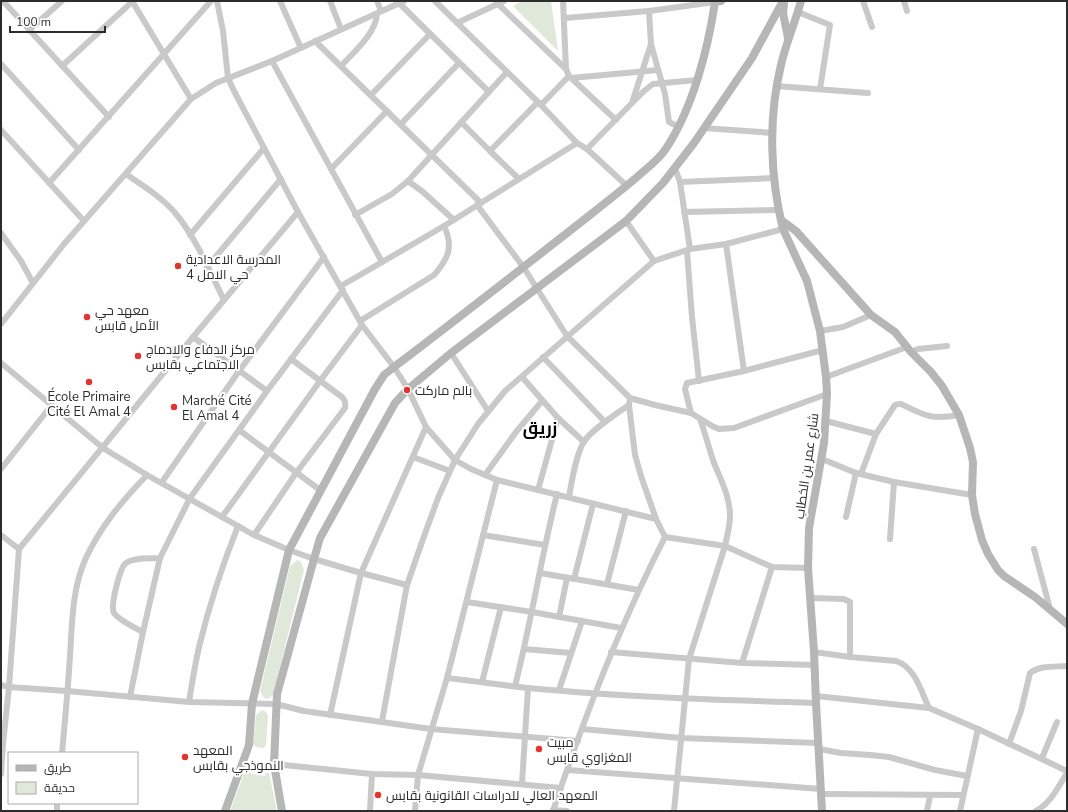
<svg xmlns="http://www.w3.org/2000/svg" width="1068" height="812" font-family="'Nunito Sans',Cairo,sans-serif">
	<rect width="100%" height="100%" fill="#fff"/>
	<g fill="#e0e9d9">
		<polygon points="522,1 551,1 558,51 513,6"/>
		<polygon points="297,560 301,562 304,570 273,695 268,699 264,698 260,691 290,566"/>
		<polygon points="262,710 266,712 268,716 266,745 264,748 256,747 253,744 256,715"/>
		<polygon points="245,771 250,771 251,774 265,776 265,773 269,773 277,811 230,811"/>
	</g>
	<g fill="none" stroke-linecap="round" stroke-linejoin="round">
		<g stroke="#c9c9c9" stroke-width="6">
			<polyline points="3,1 109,117"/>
			<polyline points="132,1 191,99"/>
			<polyline points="217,1 223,31 228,78 234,91 298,212 362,325 394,367 408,389 426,427 455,460 471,469 497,480 656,519"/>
			<polyline points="280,1 301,48"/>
			<polyline points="330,1 341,29"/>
			<polyline points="377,1 381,11"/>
			<polyline points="435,1 541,105 577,143 587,149 627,186"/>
			<polyline points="563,1 566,69 569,76 616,120"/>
			<polyline points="863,1 872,27"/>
			<polyline points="904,1 907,11"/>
			<polyline points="399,3 489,92"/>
			<polyline points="498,4 566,69"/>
			<polyline points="798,12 830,25 820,89"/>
			<polyline points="565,18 649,11 715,2"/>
			<polyline points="457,23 504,1"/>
			<polyline points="29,30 62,1"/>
			<polyline points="315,41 481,203"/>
			<polyline points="651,44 665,94 669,122 679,127"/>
			<polyline points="272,61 382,262"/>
			<polyline points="1,64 79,150"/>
			<polyline points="62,66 133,1"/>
			<path d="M 341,66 C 354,52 376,33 377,14"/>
			<polyline points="571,78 658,70"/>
			<polyline points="776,86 868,93"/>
			<polyline points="371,95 430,34"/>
			<polyline points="633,102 644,91 653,84 697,80"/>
			<polyline points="541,105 569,76"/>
			<polyline points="461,122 490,151 538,102"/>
			<polyline points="401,124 459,63"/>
			<polyline points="704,128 773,133"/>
			<polyline points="1,130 84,221"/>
			<polyline points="587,149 632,103 651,44 649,11"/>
			<polyline points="490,151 519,179"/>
			<polyline points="675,168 680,182 690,249"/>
			<polyline points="331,169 387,111"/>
			<path d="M 126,174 C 143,186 163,198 176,214 C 196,238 210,272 224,300"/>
			<polyline points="408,181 423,192 454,220"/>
			<polyline points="680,182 774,178"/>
			<polyline points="49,183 211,1"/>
			<polyline points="477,205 524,268 567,336 630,398 655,405 691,413 712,426 719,429 734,428 827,394"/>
			<polyline points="684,212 779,210"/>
			<polyline points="355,215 392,194 408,181 507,72"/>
			<polyline points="626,221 654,261"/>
			<polyline points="1,233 21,261 33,283"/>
			<polyline points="190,235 264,148"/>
			<polyline points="726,244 744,371"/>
			<polyline points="687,251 692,317 699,381"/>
			<polyline points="207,267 281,179"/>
			<polyline points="341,286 444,226 577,143"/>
			<path d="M 360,321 L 434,275 C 448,259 454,247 444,226"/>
			<polyline points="1,324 64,244 191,99 216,83 272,61 404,1"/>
			<polyline points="820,331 843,327 871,315"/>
			<polyline points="193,337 267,391"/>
			<polyline points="911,352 918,349 947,346"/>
			<polyline points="451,353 488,411"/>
			<polyline points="543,357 605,422"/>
			<polyline points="1,363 103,448 147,475 254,535 289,550 314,559 361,573 407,585"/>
			<polyline points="522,377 558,418 584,442"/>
			<polyline points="826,377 907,347"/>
			<polyline points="630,398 629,405 635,455 641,476 656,519 665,537"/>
			<polyline points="691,413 685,389 687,383 744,371 823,350"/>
			<polyline points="826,421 876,434"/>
			<polyline points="239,430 320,490"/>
			<polyline points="413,457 450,471"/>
			<polyline points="822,459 856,473 894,482 972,495"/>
			<polyline points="1,469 51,406"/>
			<path d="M 861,474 L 876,434 L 895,405 L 898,404 L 901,404 C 925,416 932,420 959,415"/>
			<polyline points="485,475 516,432 542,401"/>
			<polyline points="162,482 239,371 324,257"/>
			<polyline points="538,490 558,418"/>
			<path d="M 569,497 C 572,480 575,459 583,443 C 591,430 616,414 629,405"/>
			<polyline points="222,517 320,381 362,325"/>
			<polyline points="846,517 856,473"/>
			<polyline points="1,535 19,549"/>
			<path d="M 254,535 L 296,473 L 345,408 C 346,403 345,400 342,397 L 291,359"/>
			<polyline points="483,535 545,545"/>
			<polyline points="665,537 725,546 772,567 808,568"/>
			<polyline points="890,539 894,482"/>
			<polyline points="1034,549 1049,605 1048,607"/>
			<polyline points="540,573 639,590"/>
			<polyline points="574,579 593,504"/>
			<polyline points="607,584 626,511"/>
			<polyline points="811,598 844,599 850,602 850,657"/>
			<polyline points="467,602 532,612 621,628"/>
			<polyline points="559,617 567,578"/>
			<path d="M 143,632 C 135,628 119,620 114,613 C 110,606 120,567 126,563 C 134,557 150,559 160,558"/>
			<polyline points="524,649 571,653"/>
			<polyline points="611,652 742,663 814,665"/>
			<path d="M 814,652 L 850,657 L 896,661 C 915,667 921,691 929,708 L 978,729 L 1067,771"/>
			<polyline points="742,663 772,567"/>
			<path d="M 447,678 C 474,681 501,685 528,688 C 624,697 720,700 816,703"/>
			<polyline points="482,682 501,607"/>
			<polyline points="1,685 9,687 67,691 189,702 276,704 304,711 431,729 578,741"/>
			<path d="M 515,686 C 531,623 541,558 557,494"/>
			<polyline points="559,690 582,621"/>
			<polyline points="816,696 929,708"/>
			<polyline points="130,697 143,632 160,558 190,498 267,391 343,290"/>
			<path d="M 189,702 C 192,683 195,665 199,647 C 209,606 222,566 238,526"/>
			<polyline points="330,715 361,573 426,427"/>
			<polyline points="382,721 407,585 423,539 438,498 455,460 478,424 505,391 654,261 690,249 726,244 783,229"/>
			<polyline points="582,729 681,738 818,743"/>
			<path d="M 1009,744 L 1021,711 L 1030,673 C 1040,665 1055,667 1067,666"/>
			<polyline points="819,749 841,753 870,755 889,757 935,770 967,776"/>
			<path d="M 62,753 C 65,721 68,688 70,656 C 72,624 72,590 85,560 C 100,527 122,501 147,475"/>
			<polyline points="1042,758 1057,722"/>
			<polyline points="274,764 372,774 418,775 561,788"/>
			<polyline points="568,770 821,789"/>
			<polyline points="1,774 3,744 9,687 19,549 193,337 298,212"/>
			<polyline points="522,784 528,688"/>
			<polyline points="822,794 963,795"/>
			<polyline points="553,810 567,811"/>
			<polyline points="57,811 57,803"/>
			<polyline points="370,811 372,774"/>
			<polyline points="415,811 418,775 447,678 497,480"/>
			<path d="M 553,811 C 584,717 620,625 665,537"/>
			<path d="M 674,811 L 689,659 L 725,546 C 727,536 730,526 730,516 C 730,497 721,480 714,463 C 709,448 705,433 700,419"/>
			<polyline points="927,811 930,796"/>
			<polyline points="960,811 978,729"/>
			<path d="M 1036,811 C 1051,803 1058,787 1067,773"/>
		</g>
		<g stroke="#b6b6b6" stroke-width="8">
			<path d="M 801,1 C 795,23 786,43 781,65 C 768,118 770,177 783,229 L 807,281 L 820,331 L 826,377 L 827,394 L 824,443 L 809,528 L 808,568 L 814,652 L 816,703 L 822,811"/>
			<polyline points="784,4 783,13 788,38"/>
			<polyline points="781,220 796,231 871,315 895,332 911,352 931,372 942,386 959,415 970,448 973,462 972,495 975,514 982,540 988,554 998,570 1004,576 1035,597 1067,624"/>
			<path d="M 225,811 L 249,745 L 252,704 L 255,691 L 289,550 L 375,389 L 384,375 L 394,367 C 460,317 525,266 590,215 C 606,202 622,190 637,177 C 647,168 660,159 667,147 C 693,107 708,49 715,2 L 721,1"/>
			<polyline points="282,811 274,764 277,694 314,559 320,538 395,403 408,389 451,353 626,221 663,183 694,143 752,58 783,1"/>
		</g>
	</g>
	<g fill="#df3631" stroke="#fff" stroke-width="1.5">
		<circle cx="178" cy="266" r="4"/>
		<circle cx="87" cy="317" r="4"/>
		<circle cx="138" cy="356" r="4"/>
		<circle cx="89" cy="382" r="4"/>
		<circle cx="407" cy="390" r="4"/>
		<circle cx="174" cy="407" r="4"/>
		<circle cx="539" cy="749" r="4"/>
		<circle cx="185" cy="757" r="4"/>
		<circle cx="378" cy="795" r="4"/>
	</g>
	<g text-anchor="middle" stroke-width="4" stroke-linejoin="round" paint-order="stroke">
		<g font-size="13" fill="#2c2c2c" stroke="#fff" text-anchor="start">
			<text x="186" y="264">المدرسة الاعدادية<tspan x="186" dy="15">حي الامل 4</tspan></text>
			<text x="95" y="315">معهد حي<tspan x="95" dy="15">الأمل قابس</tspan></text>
			<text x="146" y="354">مركز الدفاع والادماج<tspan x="146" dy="15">الاجتماعي بقابس</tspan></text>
			<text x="415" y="395">بالم ماركت</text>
			<text x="89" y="401" text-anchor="middle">École Primaire<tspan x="89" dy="15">Cité El Amal 4</tspan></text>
			<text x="182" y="405">Marché Cité<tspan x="182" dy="15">El Amal 4</tspan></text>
			<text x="547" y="747">مبيت<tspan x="547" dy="15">المغزاوي قابس</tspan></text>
			<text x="193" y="755">المعهد<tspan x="193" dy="15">النموذجي بقابس</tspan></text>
			<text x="386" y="800">المعهد العالي للدراسات القانونية بقابس</text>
		</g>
		<g font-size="13" fill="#2c2c2c" stroke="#fff">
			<text transform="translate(806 466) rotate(-82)" y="5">شارع عمر بن الخطاب</text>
		</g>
		<g font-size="17" font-weight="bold" fill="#000" stroke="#fff">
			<text x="540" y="434">زريق</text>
		</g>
	</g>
	<rect width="1068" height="812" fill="none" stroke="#2c2c2c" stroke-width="4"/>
	<rect x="8" y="752" width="130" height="52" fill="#ffffff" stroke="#ababab"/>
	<rect x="16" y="765" width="20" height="6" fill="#b6b6b6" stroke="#ababab"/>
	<text x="44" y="772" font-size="12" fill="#2c2c2c">طريق</text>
	<rect x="16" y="782" width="20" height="12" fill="#e0e9d9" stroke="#ababab"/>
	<text x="44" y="792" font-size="12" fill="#2c2c2c">حديقة</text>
	<path d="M10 26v6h95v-6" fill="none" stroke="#2c2c2c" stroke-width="2"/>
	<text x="16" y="26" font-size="12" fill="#2c2c2c" stroke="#ffffff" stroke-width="3" paint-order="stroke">100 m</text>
</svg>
